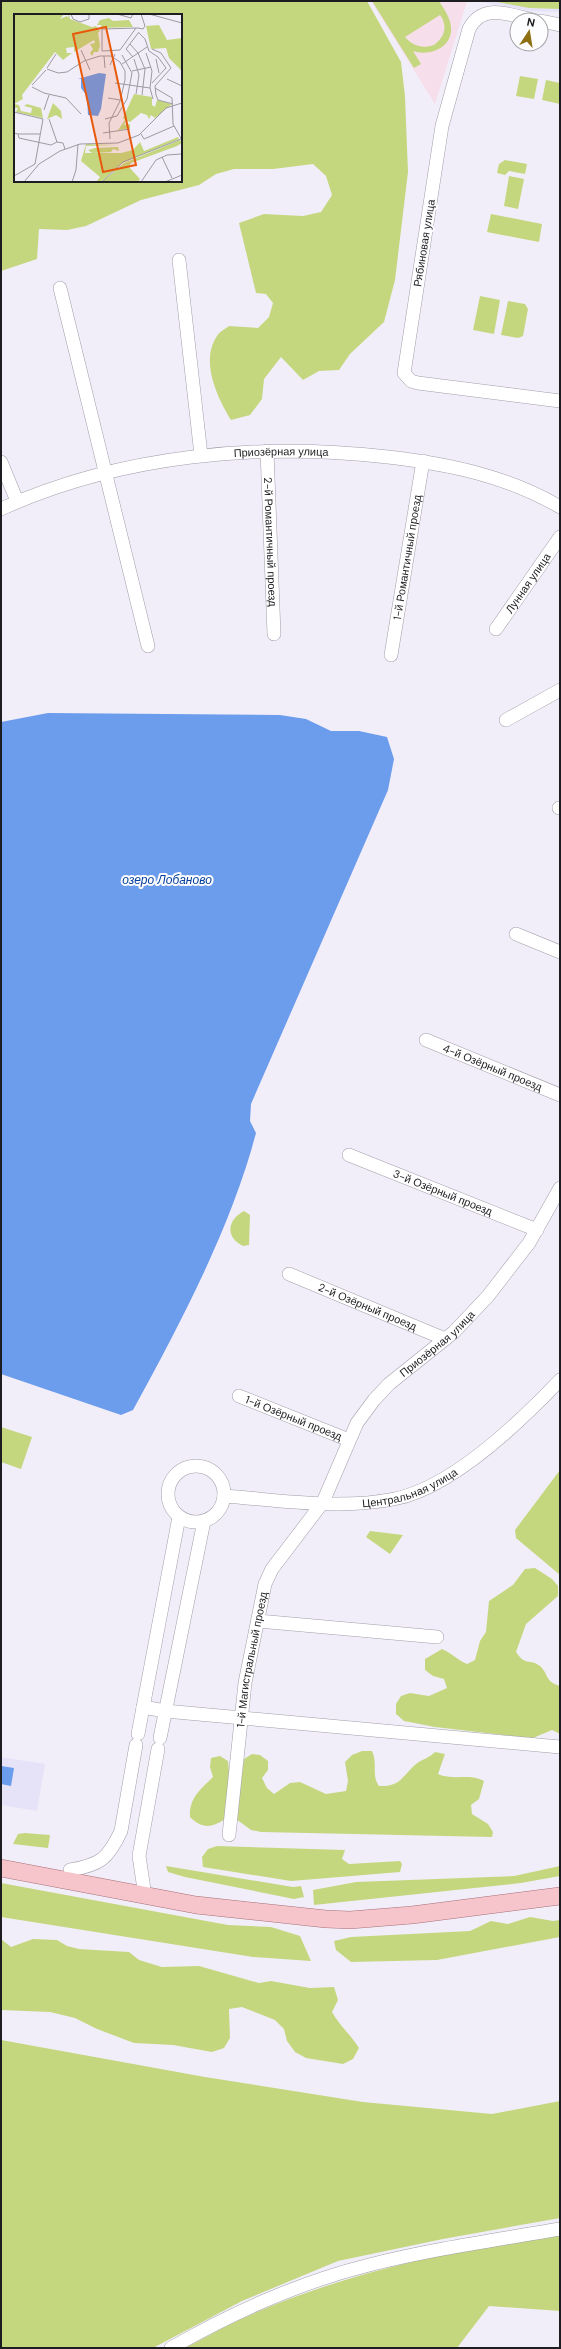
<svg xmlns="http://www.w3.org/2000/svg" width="561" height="2349" font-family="'DM Sans',sans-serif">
	<rect width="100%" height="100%" fill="#f2eef9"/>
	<g fill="#e6e3f9">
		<polygon points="476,1 560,1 560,12 531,11"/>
		<polygon points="1,1757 45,1764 37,1811 1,1805"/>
	</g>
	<polygon fill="#f6deea" points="371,1 476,1 467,1 435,104"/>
	<g fill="#c4d77f" fill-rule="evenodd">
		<path d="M 1,1 L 367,1 L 401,62 L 405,96 L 408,172 L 395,280 L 384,322 L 350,354 L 339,370 L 319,371 L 303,380 L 281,357 L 264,379 L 262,399 L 250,415 L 231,420 C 217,397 200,361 217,336 C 219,332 225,329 229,326 L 258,328 L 269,317 L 273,303 L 266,294 L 256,293 L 239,223 L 264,214 L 303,216 L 321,212 L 332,195 L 326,176 L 313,164 L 273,169 L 234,169 L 216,174 L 199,185 L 141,200 L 86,226 L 67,230 L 39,229 L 37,259 L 1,271 ZM 15,15 L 181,15 L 181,181 L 15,181 Z"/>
		<path d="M 372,1 L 439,1 C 444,9 450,17 451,27 C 453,47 430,57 413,51 L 421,64 L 414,68 ZM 440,15 C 448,26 445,37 434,45 C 422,49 413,46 405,37 Z"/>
		<polygon points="492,1 560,1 560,9 529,8"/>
		<polygon points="520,76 538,79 534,99 516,96"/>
		<polygon points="546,80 560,83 560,104 542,100"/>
		<polygon points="505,160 527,164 525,174 509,171 505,175 497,173 499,164"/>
		<polygon points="509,176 524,179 518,209 504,206"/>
		<polygon points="491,214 542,224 539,242 487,232"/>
		<polygon points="480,296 500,300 494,334 473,330"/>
		<polygon points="508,301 525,304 528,309 523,336 518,338 501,335"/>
		<path d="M 244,1211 L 250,1215 L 249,1245 L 243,1246 C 225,1237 227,1220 244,1211 Z"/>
		<polygon points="1,1427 32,1437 21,1469 1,1462"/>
		<polygon points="560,1470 560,1575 516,1538 515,1530"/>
		<polygon points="370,1531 403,1535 390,1554 366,1537"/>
		<path d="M 535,1568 L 552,1579 L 558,1586 L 558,1596 L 526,1624 L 516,1652 C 526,1667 530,1658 540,1666 C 549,1674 544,1681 560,1686 L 560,1734 L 552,1730 L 533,1738 L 520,1737 L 435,1727 L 404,1721 L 396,1714 L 396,1704 L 401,1696 L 410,1693 L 429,1696 L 447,1688 L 444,1679 L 433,1676 L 425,1670 L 425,1659 L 442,1649 C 452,1653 457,1660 467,1664 L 475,1660 L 480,1641 L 486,1632 L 489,1601 L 513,1585 L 525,1569 Z"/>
		<path d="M 362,1751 L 372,1751 C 378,1763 371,1775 379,1786 C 401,1787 402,1776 416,1764 C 423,1759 429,1758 435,1752 L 445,1754 L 438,1774 C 453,1781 470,1773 484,1781 L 479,1799 L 471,1805 L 472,1814 L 488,1824 L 493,1832 L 492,1837 L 261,1832 L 251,1830 L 236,1819 L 244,1759 L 252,1754 L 260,1755 L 268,1761 L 268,1770 L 262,1778 L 267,1788 L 274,1794 L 290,1783 L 300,1782 L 326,1794 L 346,1791 L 348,1781 L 345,1762 L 352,1755 Z"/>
		<path d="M 220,1756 L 228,1761 L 229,1771 L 225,1819 C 212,1828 202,1829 190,1817 C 189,1798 200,1790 213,1777 L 210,1767 L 211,1758 Z"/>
		<polygon points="25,1833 50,1835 48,1848 13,1844 18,1834"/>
		<polygon points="217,1846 345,1850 342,1859 349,1864 400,1861 402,1864 400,1872 291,1881 203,1867 202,1857 208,1849"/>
		<polygon points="166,1866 293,1887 301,1886 304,1897 294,1899 185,1877 168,1872"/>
		<polygon points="560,1866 560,1876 521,1883 314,1905 313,1890 356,1882 514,1876"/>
		<polygon points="1,1883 228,1925 271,1927 300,1936 311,1961 253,1957 1,1917"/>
		<polygon points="530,1917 553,1921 560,1920 560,1937 437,1960 351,1962 336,1950 334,1941 351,1937 470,1931 491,1921 508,1924"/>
		<path d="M 1,1939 L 11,1947 L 33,1939 L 57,1940 L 67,1946 L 79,1949 L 129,1952 L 139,1960 L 162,1967 L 199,1966 L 259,1983 L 271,1981 L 310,1988 L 334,1987 L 338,2000 L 332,2012 C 339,2025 351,2035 359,2048 L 353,2059 L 343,2064 L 306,2058 L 295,2052 L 287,2041 L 284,2029 L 275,2020 L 242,2007 L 229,2009 L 230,2038 L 224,2048 L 212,2052 L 173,2045 L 134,2043 L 97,2029 L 75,2018 L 50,2012 L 1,2010 Z"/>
		<polygon points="1,2040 205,2077 363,2102 492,2114 560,2101 560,2218 443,2239 338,2261 242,2301 153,2348 1,2348"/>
		<path d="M 560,2232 L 560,2311 L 489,2306 L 457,2348 L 185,2348 C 203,2339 221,2328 239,2320 C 341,2273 451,2251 560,2232 Z"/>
	</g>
	<g fill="#6c9cec">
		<path d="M 48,713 L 280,715 L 306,719 L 331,731 L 359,731 L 387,737 L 394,759 L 388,790 L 251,1104 L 250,1121 L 256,1133 C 231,1228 180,1324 133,1410 L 121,1415 L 1,1374 L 1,722 Z"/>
		<polygon points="1,1766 14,1768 11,1786 1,1784"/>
	</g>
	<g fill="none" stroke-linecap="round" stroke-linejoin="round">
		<g stroke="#a29ea9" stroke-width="14">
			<g id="minor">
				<path d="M 534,20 C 509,15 483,2 469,29 L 442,126 L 404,373 L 411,381 L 418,383 L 560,401"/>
				<polyline points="541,21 560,25"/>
				<polyline points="179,260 201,455"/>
				<polyline points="60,288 148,646"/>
				<path id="s1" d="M 267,451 L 274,634"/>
				<polyline points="1,462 17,501"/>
				<path id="s2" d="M 1,509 C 120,455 260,442 388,457 C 449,464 507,476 560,507"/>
				<path id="s3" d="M 496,629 L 560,537"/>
				<path id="s4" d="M 391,655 L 423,461"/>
				<polyline points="506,720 560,690"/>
				<polyline points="559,808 560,808"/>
				<polyline points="516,934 560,952"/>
				<path id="s5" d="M 426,1040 L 560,1095"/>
				<path id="s6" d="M 349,1155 L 537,1230"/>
				<path id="s7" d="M 289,1274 L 445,1339"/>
				<path id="s8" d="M 239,1396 L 349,1440"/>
				<circle cx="196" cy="1494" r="28"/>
				<path id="s9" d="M 224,1496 C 279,1500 339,1510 394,1499 C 451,1488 520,1422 560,1380"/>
				<polyline points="258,1621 437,1637"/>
				<polyline points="143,1707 165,1711 560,1747"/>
				<polyline points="138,1734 179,1517"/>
				<polyline points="160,1738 204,1521"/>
				<path id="s10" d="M 229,1835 L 245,1683 L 265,1584 L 272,1569 L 323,1502 L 357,1423 L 374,1400 L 389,1384 L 454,1332 L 488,1296 L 529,1243 L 560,1188"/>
				<path d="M 70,1870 C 100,1865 108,1859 121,1831 L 136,1745"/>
				<polyline points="145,1896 139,1856 158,1749"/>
				<path d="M 171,2348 C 232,2313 301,2282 369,2265 C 432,2249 496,2240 560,2229"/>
			</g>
		</g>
		<g stroke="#a67078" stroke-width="18">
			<polyline id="major" points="1,1868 196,1905 326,1919 350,1920 412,1915 560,1896"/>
		</g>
		<use href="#minor" stroke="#fff" stroke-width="13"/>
		<use href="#major" stroke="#f6c4cb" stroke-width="17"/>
	</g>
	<g text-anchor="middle" stroke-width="4" stroke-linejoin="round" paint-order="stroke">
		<g font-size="11" fill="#1d1c20" stroke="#fdfdff">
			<text transform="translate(424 243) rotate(-81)" y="4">Рябиновая улица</text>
			<text dy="4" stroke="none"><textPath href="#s2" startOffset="288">Приозёрная улица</textPath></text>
			<text dy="4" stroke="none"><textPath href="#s1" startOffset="91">2-й Романтичный проезд</textPath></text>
			<text dy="4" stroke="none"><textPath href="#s4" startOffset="99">1-й Романтичный проезд</textPath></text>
			<text dy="4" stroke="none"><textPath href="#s3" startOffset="56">Лунная улица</textPath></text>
			<text dy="4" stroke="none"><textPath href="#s5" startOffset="72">4-й Озёрный проезд</textPath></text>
			<text dy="4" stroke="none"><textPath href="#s6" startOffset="101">3-й Озёрный проезд</textPath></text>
			<text dy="4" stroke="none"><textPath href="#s7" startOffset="85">2-й Озёрный проезд</textPath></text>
			<text dy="4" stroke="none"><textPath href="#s10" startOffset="554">Приозёрная улица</textPath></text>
			<text dy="4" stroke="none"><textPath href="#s8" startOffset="59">1-й Озёрный проезд</textPath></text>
			<text dy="4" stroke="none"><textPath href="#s9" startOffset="189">Центральная улица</textPath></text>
			<text dy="4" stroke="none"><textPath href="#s10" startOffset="177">1-й Магистральный проезд</textPath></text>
		</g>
		<g font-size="12" font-style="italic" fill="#05409b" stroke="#fdfdff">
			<text x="167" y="884">озеро Лобаново</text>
		</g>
	</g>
	<g transform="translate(14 14)">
		<rect width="168" height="168" fill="#f2eef9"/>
		<path d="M 0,0 L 50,0 L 46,5 L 53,2 L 54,4 L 55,0 L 56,5 L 78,13 L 82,12 L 86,17 L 84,19 L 86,32 L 84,38 L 80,38 L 78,42 L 76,39 L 79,35 L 76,30 L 81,29 L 80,26 L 60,38 L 60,33 L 52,34 L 53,39 L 58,39 L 49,46 L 41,38 L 8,81 L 9,85 L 0,90 L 5,91 L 7,97 L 17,99 L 18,94 L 10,92 L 13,90 L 27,94 L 29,104 L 2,98 L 4,94 L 0,94 ZM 95,4 L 99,7 L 115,6 L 119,13 L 87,14 L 87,11 L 83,11 L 86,6 ZM 145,11 L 153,26 L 168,24 L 168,57 L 155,44 L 152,34 L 137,35 L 132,12 ZM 120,80 L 138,83 L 138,91 L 141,93 L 143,86 L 158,90 L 141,104 L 137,101 L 135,105 L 133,101 L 127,99 L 116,108 L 112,106 L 110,111 L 116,110 L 116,114 L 104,116 L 111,106 L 109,104 ZM 39,89 L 47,97 L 48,105 L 42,101 L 33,105 ZM 164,123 L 165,125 L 108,149 L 87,168 L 82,168 L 86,163 L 67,147 L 72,130 L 102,131 L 72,132 L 71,139 L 107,139 L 119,136 L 126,128 L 130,137 ZM 166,126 L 168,129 L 163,132 L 117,149 L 115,153 L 126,165 L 124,168 L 88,168 L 110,149 ZM 104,133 L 105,137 L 99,135 L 97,138 L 78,139 L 74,136 L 81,134 Z" fill="#c4d77f"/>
		<path d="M 85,59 L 92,60 L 87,95 L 84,102 L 74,101 L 73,82 L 67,74 L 67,65 L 64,65 Z" fill="#6c9cec"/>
		<path fill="none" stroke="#9d9aa2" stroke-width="1" d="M 57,0 L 59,5 L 66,8 L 75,5 L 75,0M 103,0 L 117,4 L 119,0M 135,0 L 168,9M 122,14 L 106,36 L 88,37 L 88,15 L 124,14 L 129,15 L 131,12 L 127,0M 125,19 L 131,25 L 135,37 L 144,43 L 152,54M 116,30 L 124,39 L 131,55 L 128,81M 138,35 L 147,39 L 157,54 L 141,72 L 142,81 L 144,86 L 159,90M 67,36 L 76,56M 132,39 L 138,57 L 136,74 L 139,85M 90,42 L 91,54M 119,43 L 112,35 L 125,18M 120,45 L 125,61 L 122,80M 142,45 L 145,59M 108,50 L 133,33M 96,51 L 101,40M 33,54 L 42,40M 33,55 L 44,59 L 53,58 L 70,47 L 86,42 L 97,42 L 106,48 L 111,57 L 111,66 L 106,87 L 95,109 L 96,125M 118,57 L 137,53M 153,65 L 168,72M 101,69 L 136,74M 138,69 L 152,54M 18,71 L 32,56M 18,73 L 30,79 L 52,84 L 67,100M 141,74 L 158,84 L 159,110 L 168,126M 94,84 L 106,86M 30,96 L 35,81M 0,98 L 29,105 L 21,150M 91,105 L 103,102 L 113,85 L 118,59 L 108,41M 0,119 L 4,120 L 5,124 L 37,131 L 43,128 L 35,105M 89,119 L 116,115M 4,120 L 26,120M 127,120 L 130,125 L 160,112M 43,128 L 49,129 L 51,135M 148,143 L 158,164M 0,162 L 21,150M 10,168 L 25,150 L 46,137 L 66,130 L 104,129 L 125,121 L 152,94 L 168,89M 58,168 L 62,156 L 64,130M 88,168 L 109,148 L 167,125M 127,168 L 142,146 L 153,141 L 167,140M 151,168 L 168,161"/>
		<path fill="#e8590c" fill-opacity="0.15" stroke="#e8590c" stroke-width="2" d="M 92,13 L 122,151 L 89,158 L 59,20 Z"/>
		<rect width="168" height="168" fill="none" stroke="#1d1c20" stroke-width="2"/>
	</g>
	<rect width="561" height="2349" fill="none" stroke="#1d1c20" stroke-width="4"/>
	<g transform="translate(529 32) rotate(12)"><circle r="19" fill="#fdfdff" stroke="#a3a3a6"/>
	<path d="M0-3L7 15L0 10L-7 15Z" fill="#8d6f12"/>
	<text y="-6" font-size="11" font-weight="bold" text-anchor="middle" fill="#1d1c20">N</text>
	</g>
</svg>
